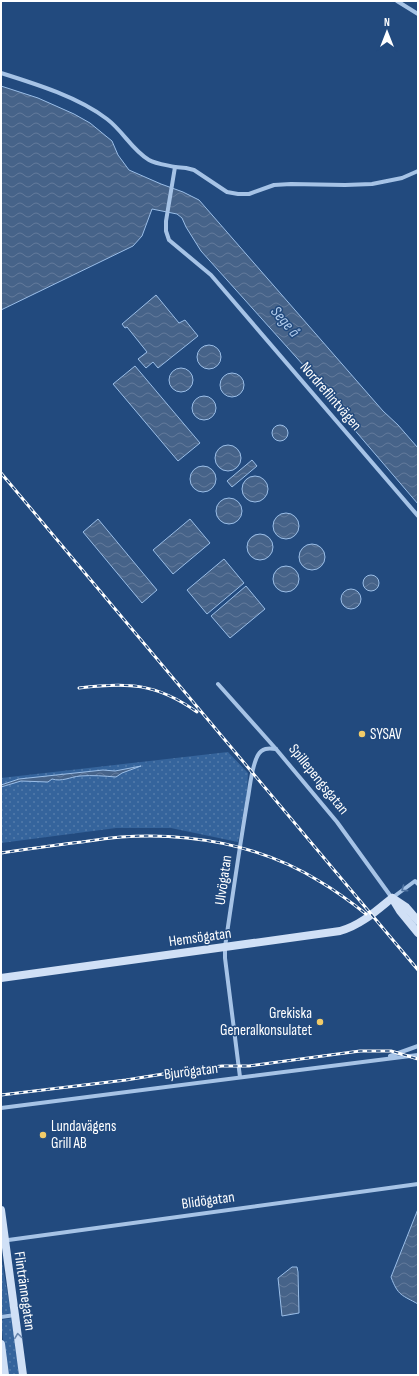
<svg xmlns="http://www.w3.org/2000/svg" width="419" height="1376" font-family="'Sofia Sans Condensed',sans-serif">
	<defs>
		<pattern id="grass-dots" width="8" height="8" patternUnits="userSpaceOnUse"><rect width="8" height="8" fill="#35649c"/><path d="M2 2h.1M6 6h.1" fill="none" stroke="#537bab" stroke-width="1.8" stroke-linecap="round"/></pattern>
		<pattern id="water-waves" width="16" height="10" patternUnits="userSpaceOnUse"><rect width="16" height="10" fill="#466389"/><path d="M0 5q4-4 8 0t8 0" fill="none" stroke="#627a9b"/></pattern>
	</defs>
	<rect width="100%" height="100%" fill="#224a7e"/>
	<g fill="url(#grass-dots)">
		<polygon points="228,752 248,773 247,793 238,842 171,828 116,828 1,843 1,778"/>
		<polygon points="1,1256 11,1313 1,1315"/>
		<polygon points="12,1318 19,1375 8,1375 1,1324 1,1320"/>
	</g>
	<g fill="url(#water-waves)" stroke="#9abee8">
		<polygon points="1,86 38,98 74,114 90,123 112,141 118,155 129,170 161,184 183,192 199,200 383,411 398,425 418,448 418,504 352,427 341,404 331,396 201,251 186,227 182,218 177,214 152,209 142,236 133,246 1,310"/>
		<polygon points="156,295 179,323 185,320 198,336 158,368 153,362 146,368 138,359 147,352 127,327 125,328 122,324"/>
		<circle cx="209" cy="357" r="12"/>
		<polygon points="135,366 200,443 178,461 113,384"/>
		<circle cx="181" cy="380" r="12"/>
		<circle cx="232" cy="385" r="12"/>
		<circle cx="204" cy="408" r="12"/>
		<circle cx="280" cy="433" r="8"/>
		<circle cx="228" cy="458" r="13"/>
		<polygon points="252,460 257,466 232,487 227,481"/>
		<circle cx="203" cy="479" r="13"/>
		<circle cx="255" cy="489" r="13"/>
		<circle cx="229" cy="511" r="13"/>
		<circle cx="286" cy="526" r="13"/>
		<polygon points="98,519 157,590 142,603 83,532"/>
		<polygon points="190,519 210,543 173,574 153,550"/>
		<circle cx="260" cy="547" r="13"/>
		<circle cx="312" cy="557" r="13"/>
		<polygon points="224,559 244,583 207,614 187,590"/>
		<circle cx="286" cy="579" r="13"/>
		<circle cx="371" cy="583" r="8"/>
		<polygon points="246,586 265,609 230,638 211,616"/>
		<circle cx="351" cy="599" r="10"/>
		<path d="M 141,766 L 122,773 L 116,777 C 104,776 93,775 80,776 C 70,777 62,782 52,779 L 48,782 L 21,781 L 1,787 L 1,785 L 19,779 L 103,770 L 115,771 Z"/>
		<path d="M 418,1209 L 418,1304 C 402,1295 398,1296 391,1277 Z"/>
		<polygon points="292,1267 297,1267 298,1272 299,1313 282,1316 278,1278"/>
	</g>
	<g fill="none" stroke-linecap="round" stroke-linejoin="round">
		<g stroke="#a6c3e6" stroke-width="4">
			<polyline points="397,1 418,14"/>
			<path d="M 1,73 C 36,84 78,97 107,119 C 123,131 132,150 149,160 C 156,164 167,165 175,167"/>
			<polyline points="418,171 402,178 372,184 345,185 291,184 274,185 249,194 238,194 227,192 194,170 186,168 175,167 166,221 166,231 169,240 211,275 418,516"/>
			<polyline points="218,684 276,749 337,822 392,898 415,881 418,884"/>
			<polyline points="390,1056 418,1046"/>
			<path d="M 240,1077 L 225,958 L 225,947 C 232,899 239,851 247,803 C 250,789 251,767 258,755 C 262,748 268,748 276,749"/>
			<polyline points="1,1108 418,1055"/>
			<polyline points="1,1241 418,1184"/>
			<polyline points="1,1317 15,1315"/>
		</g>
		<g stroke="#d0e0f6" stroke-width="8">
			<polyline points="392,898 400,911 418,933"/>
			<polyline points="394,899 406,907 418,921"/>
			<path d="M 1,978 L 340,931 C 361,925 376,911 392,898"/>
			<polyline points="1,1210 23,1375"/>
			<polyline points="1,1344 5,1375"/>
		</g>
		<g stroke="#fff" stroke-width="3">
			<g id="rail">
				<polyline points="1,473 418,970"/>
				<path d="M 79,688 C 128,682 156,683 197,712"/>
				<path d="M 1,853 C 28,849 55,845 82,842 C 95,840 108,838 121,837 C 189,832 261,845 319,881 C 336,891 351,902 366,914"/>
				<polyline points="1,1095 126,1080 194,1069 222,1066 249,1066 360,1051 391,1051 418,1059"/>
			</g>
		</g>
		<use href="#rail" stroke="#224a7e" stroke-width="1.5" stroke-dasharray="4.5" stroke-linecap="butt"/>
	</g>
	<defs><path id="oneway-chevron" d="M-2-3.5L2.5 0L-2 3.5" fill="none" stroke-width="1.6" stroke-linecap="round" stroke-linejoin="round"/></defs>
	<use stroke="#5074a2" href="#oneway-chevron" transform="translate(404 889) rotate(144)"/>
	<use stroke="#6886ae" href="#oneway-chevron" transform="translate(18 1336) rotate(-98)"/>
	<g fill="#f2cb68" stroke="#224a7e" stroke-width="1.5">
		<circle cx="362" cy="734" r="4"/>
		<circle cx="320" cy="1022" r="4"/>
		<circle cx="43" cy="1135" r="4"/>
	</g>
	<g text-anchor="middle" stroke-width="3" stroke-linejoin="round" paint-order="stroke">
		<g font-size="15" fill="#fff" stroke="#224a7e">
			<text transform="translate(331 396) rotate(49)" y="5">Nordreflintvägen</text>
			<text transform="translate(319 779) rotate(51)" y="5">Spillepengsgatan</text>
			<text transform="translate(223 880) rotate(-82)" y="5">Ulvögatan</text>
			<text transform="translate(200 937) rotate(-8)" y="5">Hemsögatan</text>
			<text transform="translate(191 1071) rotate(-7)" y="5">Bjurögatan</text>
			<text transform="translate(208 1200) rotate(-8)" y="5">Blidögatan</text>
			<text transform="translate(25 1291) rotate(82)" y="5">Flintrännegatan</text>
		</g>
		<g font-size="15" fill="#fff" stroke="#224a7e" text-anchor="start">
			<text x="370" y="739">SYSAV</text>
			<text x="312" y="1018" text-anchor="end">Grekiska<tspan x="312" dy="17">Generalkonsulatet</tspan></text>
			<text x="51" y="1131">Lundavägens<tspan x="51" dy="17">Grill AB</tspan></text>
		</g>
		<g font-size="16" font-style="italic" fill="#b2cdee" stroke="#224a7e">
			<text transform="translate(286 321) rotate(49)" y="6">Sege å</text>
		</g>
	</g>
	<rect width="419" height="1376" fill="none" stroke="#ffffff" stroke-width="4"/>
	<g transform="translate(387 32)" stroke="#224a7e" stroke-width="3" paint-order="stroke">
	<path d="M0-3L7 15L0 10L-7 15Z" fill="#ffffff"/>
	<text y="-6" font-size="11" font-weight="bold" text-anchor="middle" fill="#ffffff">N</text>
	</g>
</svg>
